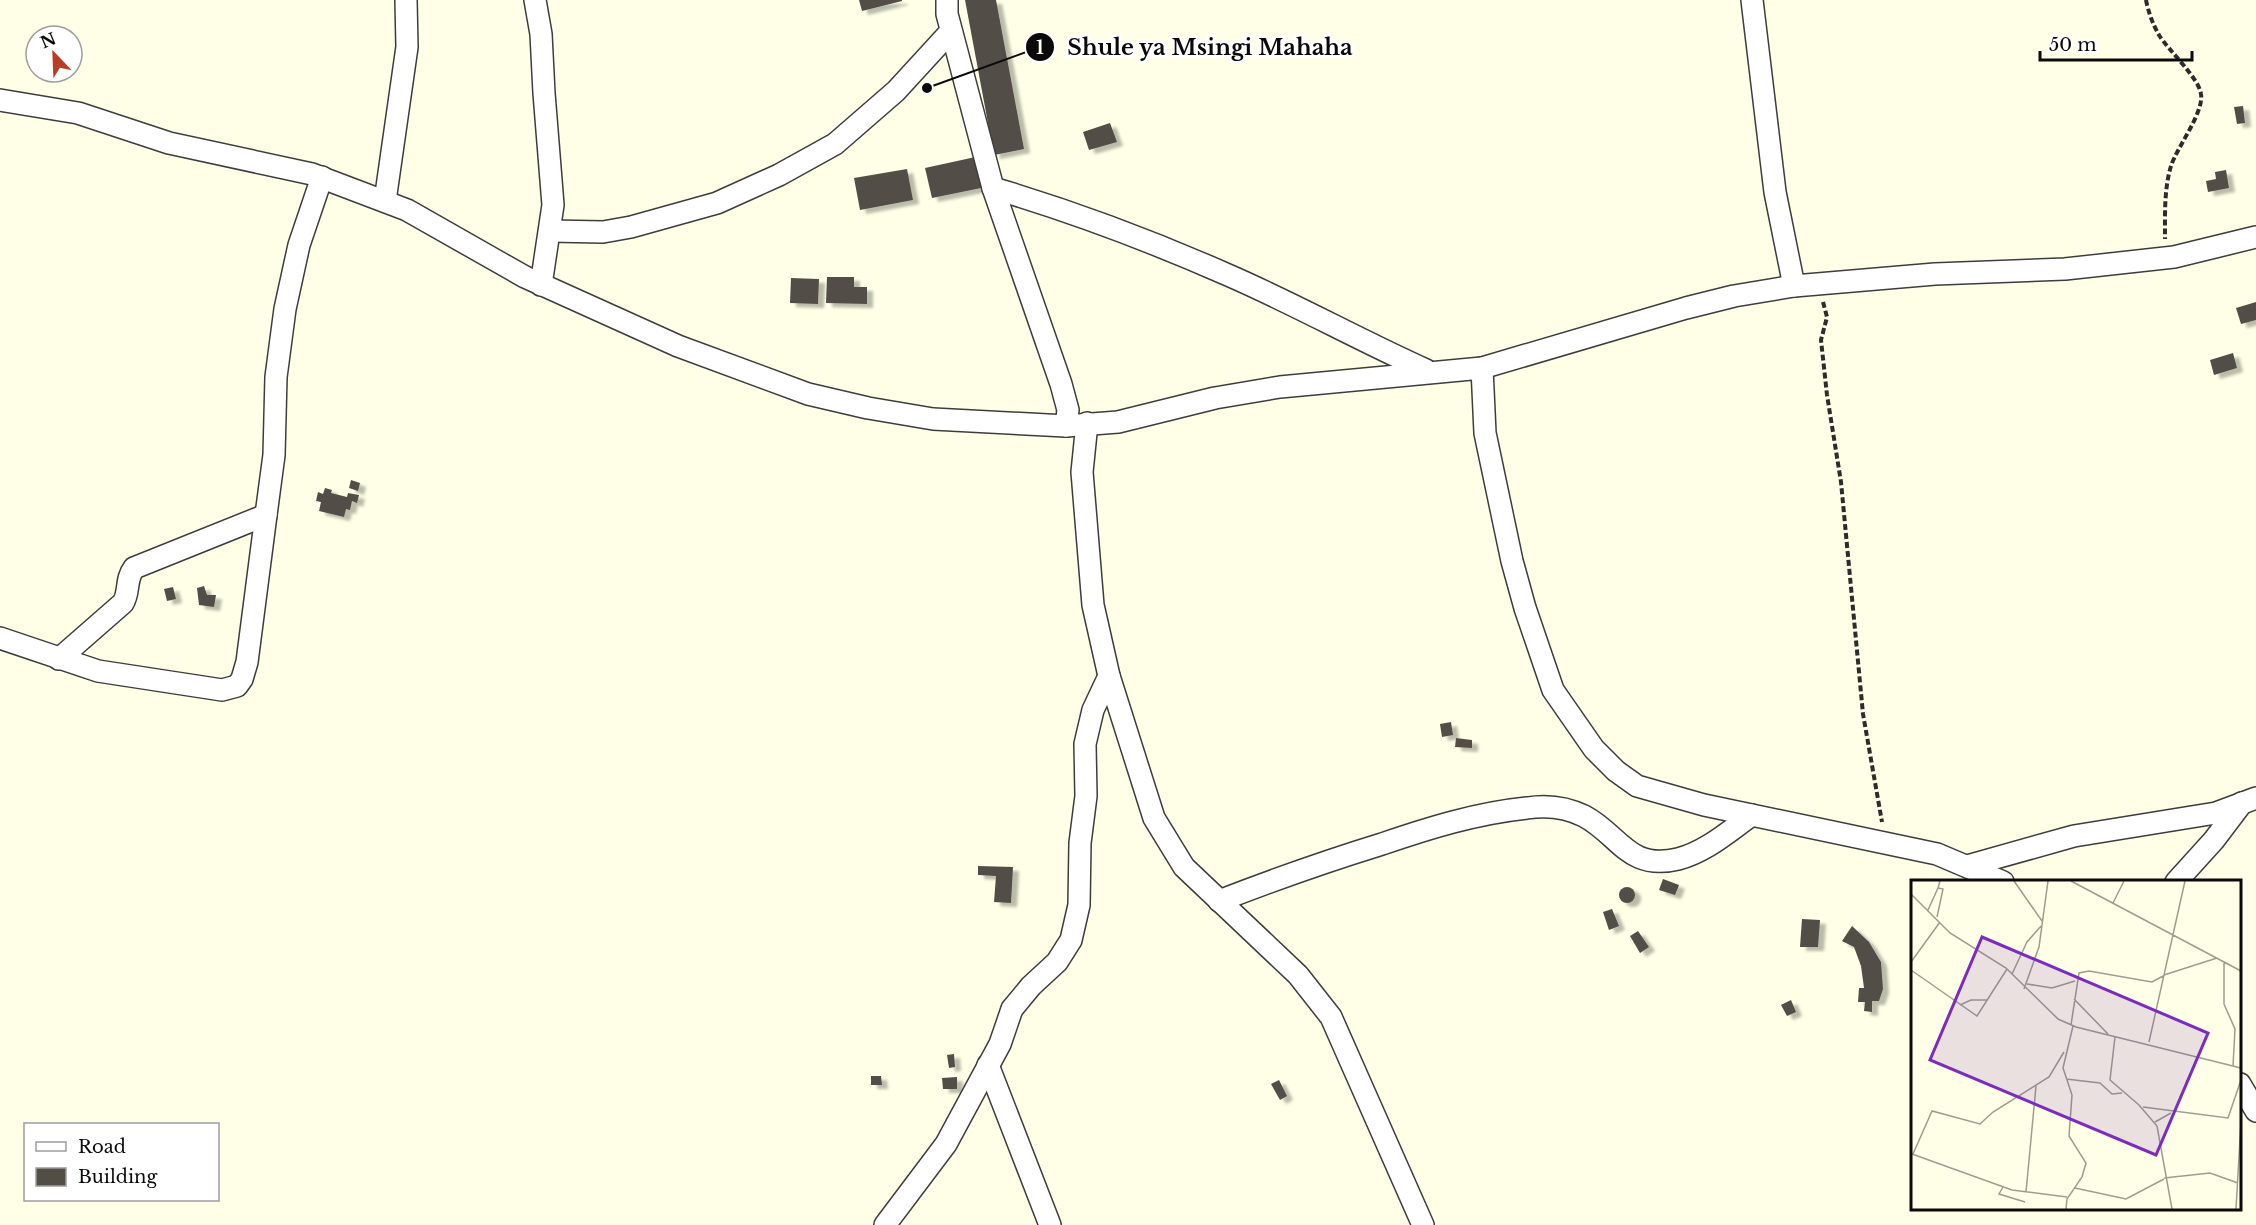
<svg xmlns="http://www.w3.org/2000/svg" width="2256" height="1225" font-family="'Libre Baskerville',serif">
	<defs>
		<filter id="shadow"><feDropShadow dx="6" dy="4" stdDeviation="1.5" flood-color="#0004"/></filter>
	</defs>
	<rect width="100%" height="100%" fill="#feffe6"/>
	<g fill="#524e46" filter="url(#shadow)">
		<polygon points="859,0 902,0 902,1 862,11"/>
		<polygon points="965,0 996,0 1024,149 994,155"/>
		<polygon points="2243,106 2245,123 2237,124 2234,107"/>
		<polygon points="1110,123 1117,142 1089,150 1083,132"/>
		<polygon points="980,156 986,187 932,198 925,168"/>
		<polygon points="907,169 913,200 860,210 854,178"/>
		<polygon points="2226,170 2229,188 2208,192 2206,181 2216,179 2215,172"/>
		<polygon points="827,277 854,277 854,287 867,287 867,304 826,303"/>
		<polygon points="791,278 819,279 818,304 790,303"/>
		<polygon points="2256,302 2256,320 2241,324 2236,308"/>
		<polygon points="2233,353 2237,368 2214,375 2210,360"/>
		<polygon points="351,480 360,483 358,491 349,488"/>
		<polygon points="325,488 332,490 331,493 347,497 348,493 359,495 357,503 352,501 350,510 346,509 344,517 319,511 321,502 316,501 318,492 323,494"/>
		<polygon points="204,586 207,595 216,595 214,607 199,605 197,588"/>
		<polygon points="173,587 176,599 167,601 164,589"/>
		<polygon points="1451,722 1453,735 1442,737 1440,724"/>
		<polygon points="1456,738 1472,740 1472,748 1455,747"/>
		<polygon points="978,866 1013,867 1011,903 994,902 996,876 978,875"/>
		<polygon points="1663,879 1679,885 1675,895 1659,890"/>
		<circle cx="1627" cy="895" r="8"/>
		<polygon points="1612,909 1619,926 1609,930 1603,912"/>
		<polygon points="1802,919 1820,920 1818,947 1800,947"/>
		<polygon points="1852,926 1869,942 1881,962 1883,989 1879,1001 1872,1001 1872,1012 1864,1011 1865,1002 1858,1002 1859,988 1864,988 1861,966 1854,947 1842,941"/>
		<polygon points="1638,931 1649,947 1640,953 1630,936"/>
		<polygon points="1791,1000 1796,1012 1787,1016 1781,1005"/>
		<polygon points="954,1054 955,1067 949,1068 947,1055"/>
		<polygon points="871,1076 881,1076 882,1085 871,1085"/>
		<polygon points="957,1077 957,1089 943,1089 942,1078"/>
		<polygon points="1279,1080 1287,1096 1280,1100 1271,1084"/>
	</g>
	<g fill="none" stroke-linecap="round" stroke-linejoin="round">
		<g stroke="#3d3d3d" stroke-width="24">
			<g id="minor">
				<polyline points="535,0 541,34 544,93 553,205 541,285"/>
				<polyline points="947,0 947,14 993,188 1061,384 1068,410 1066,426"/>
				<polyline points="1752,0 1775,192 1794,286"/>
				<polyline points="0,100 78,113 169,143 312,174 407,210 525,277 678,346 808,394 868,408 933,419 1066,426 1118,422 1215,398 1280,387 1482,368 1686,308 1734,296 1794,286 1935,274 2065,269 2174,257 2256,237"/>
				<path d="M 993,188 C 1074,212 1151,241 1228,275 C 1295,304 1359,340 1426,370"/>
				<polyline points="385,201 407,47 406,0"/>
				<polyline points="550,231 603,232 631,227 717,203 779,175 835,144 896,91 951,31"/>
				<polyline points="1482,368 1485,433 1512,561 1525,608 1553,690 1594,749 1616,771 1637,786 1704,805 1937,854 2003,882"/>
				<polyline points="1087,423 1082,472 1093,605 1109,676 1154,818 1184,867 1298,975 1331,1017 1423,1225"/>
				<polyline points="0,638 98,671 222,690 237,686 242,679 247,662 266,515 274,455 276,377 285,309 299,245 322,177"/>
				<path d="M 59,659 L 123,603 C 130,592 125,580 134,568 L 266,515"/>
				<polyline points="1967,866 2074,836 2216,813 2256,798"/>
				<polyline points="2176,882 2214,840 2242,803"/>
				<path d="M 1219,901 C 1273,880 1327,861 1382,844 C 1429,828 1477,813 1527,808 C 1546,805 1566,807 1584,816 C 1620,835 1628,871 1678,859 C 1706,852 1729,831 1752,815"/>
				<polyline points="988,1065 1050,1225"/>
				<polyline points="2240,1084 2256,1111"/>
				<polyline points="885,1225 946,1144 1000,1044 1012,1009 1031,986 1057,962 1071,940 1079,905 1080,843 1086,796 1085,744 1093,710 1109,676"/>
			</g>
		</g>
		<g stroke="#2c2c2c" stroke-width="4" stroke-dasharray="6 3" stroke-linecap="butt">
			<path d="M 2146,0 C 2148,11 2153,25 2159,35 C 2168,50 2199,78 2201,94 C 2204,113 2177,147 2171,166 C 2164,189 2165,215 2165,239"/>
			<polyline points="1823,302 1827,317 1821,340 1827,395 1841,482 1863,714 1882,822"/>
		</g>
		<use href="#minor" stroke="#fff" stroke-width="21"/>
	</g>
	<g transform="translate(1911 880)">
		<rect width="330" height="330" fill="#feffe6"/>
		<path fill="none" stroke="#9c9d8e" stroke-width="1.5" d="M 103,1 L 131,41M 160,1 L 330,91M 0,14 L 39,53 L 95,88 L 147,139 L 165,147 L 330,188M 202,23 L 213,1M 17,30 L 27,8M 26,37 L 32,9 L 27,8 L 29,1M 0,82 L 29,42M 313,82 L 313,124 L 324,149 L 322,186M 0,90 L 66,136 L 96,89M 101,94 L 116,62 L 130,46M 253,95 L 306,78M 116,104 L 141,108 L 164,101M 113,109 L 128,67 L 137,1M 163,119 L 197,154M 49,125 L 60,120 L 76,120M 160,145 L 168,93 L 178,91 L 241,102 L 252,96M 204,157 L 199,200 L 228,225 L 246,246 L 261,329M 238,162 L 274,1M 155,199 L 189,203 L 201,214 L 211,213M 232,227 L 317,238 L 330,200M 244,242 L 260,233M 1,274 L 101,310 L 156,317M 2,274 L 21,231 L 69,244 L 82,232 L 138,197 L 153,172M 253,298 L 299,293 L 327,303M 92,307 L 88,314 L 114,322M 164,308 L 215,319 L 253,299M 115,312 L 125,206M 155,329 L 156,319 L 171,297 L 175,283 L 158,256 L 161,215 L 152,188 L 162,146M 325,329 L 330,241"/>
		<path fill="#7b2cbf" fill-opacity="0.15" stroke="#7b2cbf" stroke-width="3" d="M 71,57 L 297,153 L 245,275 L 19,180 Z"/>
		<rect width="330" height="330" fill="none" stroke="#0a0a0a" stroke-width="3"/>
	</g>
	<path fill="none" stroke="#0a0a0a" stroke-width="2" d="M927 88L1040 47"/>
	<g fill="#0a0a0a" stroke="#fff" stroke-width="2">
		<circle cx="927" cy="88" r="6"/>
		<circle cx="1040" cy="47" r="15"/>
	</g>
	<g font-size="18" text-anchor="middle" font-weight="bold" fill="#fff">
		<text x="1040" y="54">1</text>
	</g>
	<g font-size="22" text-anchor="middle" font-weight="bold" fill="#0a0a0a" stroke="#fff" stroke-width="6" stroke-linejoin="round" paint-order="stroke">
		<text x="1210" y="55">Shule ya Msingi Mahaha</text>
	</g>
	<rect x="24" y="1123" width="195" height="78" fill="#ffffff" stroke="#9d9d9d" stroke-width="1.5"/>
	<rect x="36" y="1142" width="30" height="9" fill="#ffffff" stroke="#9d9d9d" stroke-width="1.5"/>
	<text x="78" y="1153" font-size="18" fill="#0a0a0a">Road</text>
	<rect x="36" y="1168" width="30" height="18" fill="#524e46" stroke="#9d9d9d" stroke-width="1.5"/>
	<text x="78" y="1183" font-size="18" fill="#0a0a0a">Building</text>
	<g transform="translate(54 54) rotate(337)"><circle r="28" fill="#ffffff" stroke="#9d9d9d" stroke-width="1.5"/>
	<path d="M0-4.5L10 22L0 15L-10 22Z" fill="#b93d22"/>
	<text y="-9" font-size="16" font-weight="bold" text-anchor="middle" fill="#0a0a0a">N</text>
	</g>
	<path d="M2040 51v9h152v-9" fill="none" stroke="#0a0a0a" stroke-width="3"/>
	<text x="2049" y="51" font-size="18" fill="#0a0a0a" stroke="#ffffff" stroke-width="4.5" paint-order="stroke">50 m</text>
</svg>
